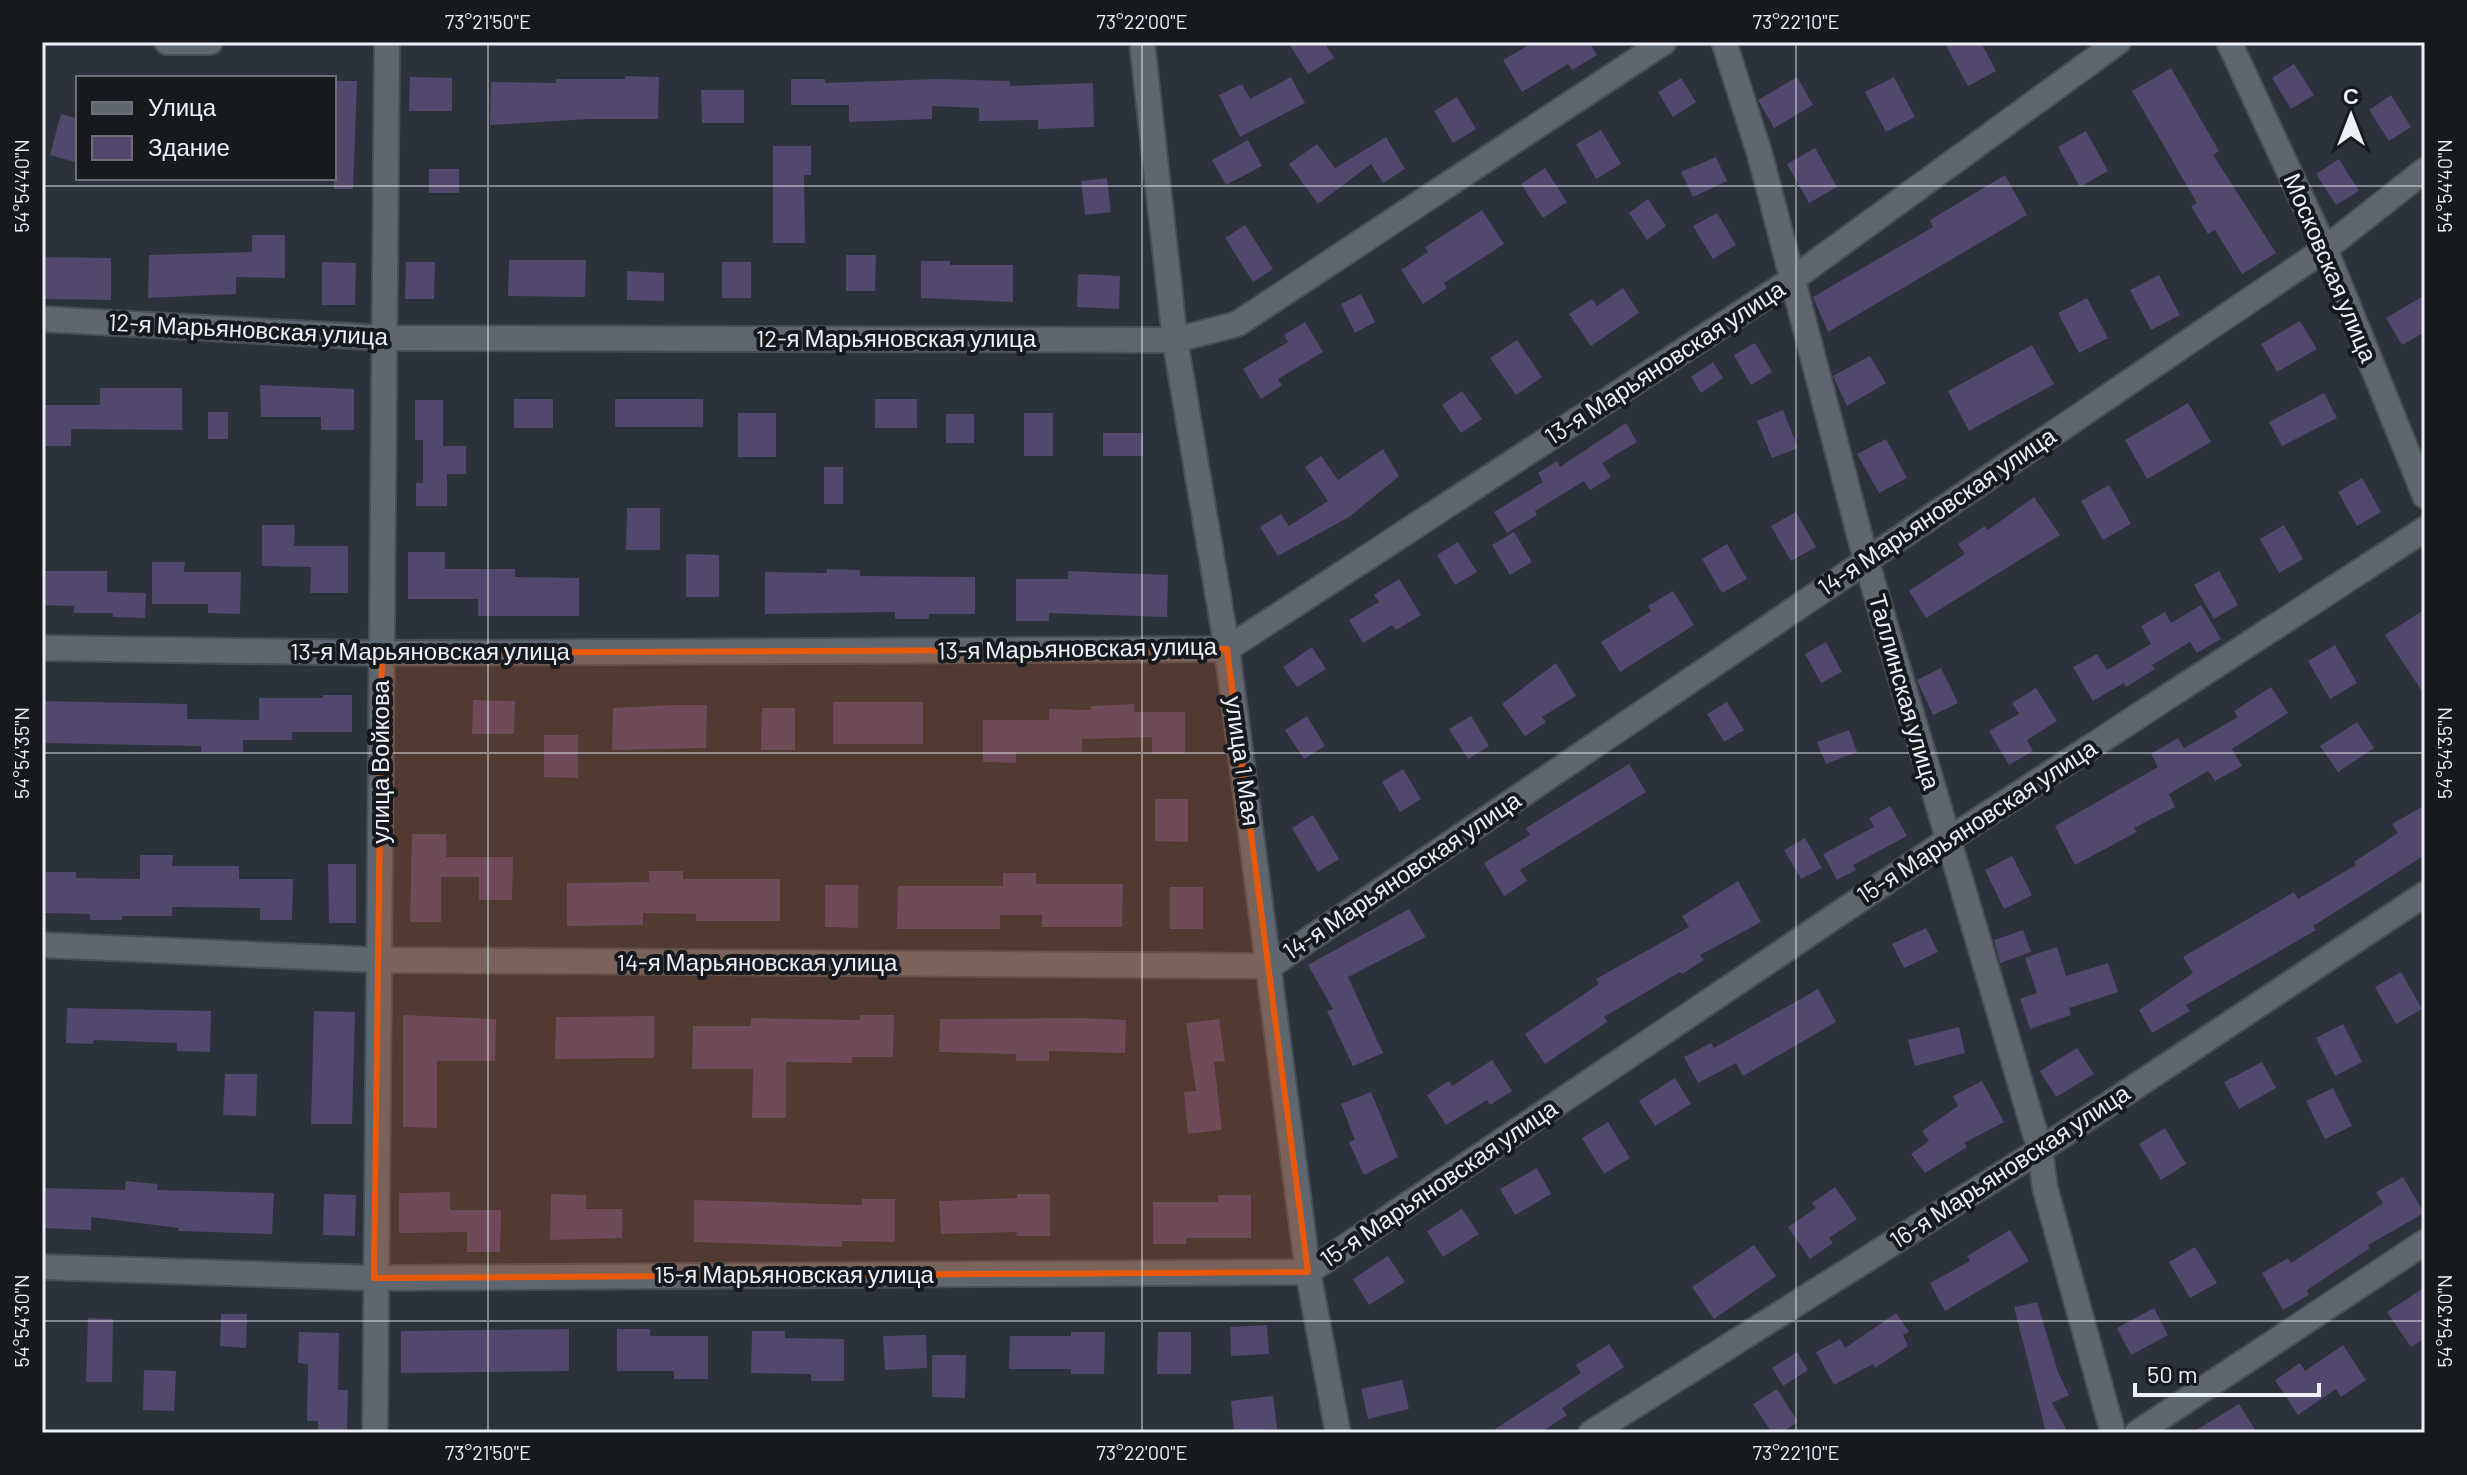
<svg xmlns="http://www.w3.org/2000/svg" width="2467" height="1475" font-family="Barlow,sans-serif">
	<rect width="100%" height="100%" fill="#2b323b"/>
	<g fill="#52476c">
		<polygon points="1288,42 1324,42 1334,58 1308,74"/>
		<polygon points="1534,42 1589,42 1597,55 1572,70 1568,64 1522,92 1503,60"/>
		<polygon points="1944,42 1981,42 1996,71 1968,86"/>
		<polygon points="2294,64 2314,95 2291,109 2272,78"/>
		<polygon points="2171,68 2219,151 2213,155 2276,253 2242,274 2215,230 2208,234 2191,206 2197,203 2132,91"/>
		<polygon points="625,76 659,77 658,119 589,119 490,125 491,82 556,83 556,79 625,79"/>
		<polygon points="410,77 452,78 452,111 409,111"/>
		<polygon points="1291,77 1305,103 1240,137 1219,95 1242,84 1250,99"/>
		<polygon points="1797,77 1813,105 1774,128 1758,100"/>
		<polygon points="1894,77 1915,117 1886,132 1865,92"/>
		<polygon points="1681,78 1696,102 1673,117 1658,92"/>
		<polygon points="791,79 825,79 825,83 937,79 1010,81 1010,86 1093,83 1094,127 1038,129 1038,120 979,121 979,108 932,106 932,119 849,122 849,105 791,105"/>
		<polygon points="334,81 357,81 353,189 334,189"/>
		<polygon points="701,90 744,90 744,123 702,123"/>
		<polygon points="2391,95 2411,127 2389,141 2369,110"/>
		<polygon points="1457,97 1476,129 1453,143 1434,111"/>
		<polygon points="61,114 78,119 78,163 50,155"/>
		<polygon points="1601,130 1621,164 1596,179 1576,144"/>
		<polygon points="2086,131 2108,171 2080,187 2058,147"/>
		<polygon points="1386,137 1405,169 1383,183 1371,164 1318,204 1289,164 1317,144 1335,168"/>
		<polygon points="1248,140 1262,166 1226,185 1212,160"/>
		<polygon points="773,146 811,146 811,175 804,175 805,243 773,243"/>
		<polygon points="1815,148 1837,187 1809,203 1787,164"/>
		<polygon points="1716,157 1727,181 1693,197 1681,172"/>
		<polygon points="2339,159 2359,191 2336,205 2316,174"/>
		<polygon points="1545,168 1567,202 1543,218 1521,184"/>
		<rect x="429" y="169" width="30" height="24"/>
		<polygon points="2005,175 2027,215 1828,332 1813,297 1933,227 1930,220"/>
		<polygon points="1107,178 1111,212 1085,215 1081,181"/>
		<polygon points="1648,199 1666,226 1647,240 1629,213"/>
		<polygon points="1482,210 1504,244 1444,283 1447,288 1423,304 1401,270 1428,252 1425,247"/>
		<polygon points="1717,213 1736,245 1713,259 1693,226"/>
		<polygon points="1245,225 1273,269 1253,282 1225,238"/>
		<polygon points="252,235 285,235 285,278 236,277 236,294 148,298 149,255 252,252"/>
		<polygon points="846,255 876,255 875,291 846,291"/>
		<polygon points="42,257 111,258 111,300 42,299"/>
		<polygon points="509,260 586,260 585,297 508,296"/>
		<polygon points="921,261 950,261 950,265 1013,265 1013,302 921,298"/>
		<polygon points="322,262 356,263 355,305 322,305"/>
		<polygon points="406,262 435,262 434,299 405,299"/>
		<rect x="722" y="262" width="29" height="36"/>
		<polygon points="627,271 664,273 664,301 627,300"/>
		<polygon points="1078,274 1120,276 1119,309 1077,307"/>
		<polygon points="2159,275 2180,315 2151,330 2130,290"/>
		<polygon points="1623,288 1639,313 1591,346 1569,314 1592,299 1597,306"/>
		<polygon points="1361,294 1375,322 1355,333 1341,304"/>
		<polygon points="2425,295 2425,332 2402,345 2386,318"/>
		<polygon points="2087,298 2108,338 2079,353 2058,313"/>
		<polygon points="2300,321 2317,349 2277,372 2261,344"/>
		<polygon points="1305,322 1323,352 1278,379 1282,385 1261,399 1243,369 1288,342 1284,335"/>
		<polygon points="1517,340 1542,377 1516,395 1490,358"/>
		<polygon points="1755,343 1772,372 1751,385 1734,355"/>
		<polygon points="2032,345 2054,384 1969,431 1948,391"/>
		<polygon points="1870,356 1886,383 1847,406 1833,376"/>
		<polygon points="1713,362 1723,378 1701,393 1691,377"/>
		<polygon points="260,385 354,389 354,430 321,430 321,417 261,417"/>
		<polygon points="100,388 182,388 182,430 71,429 71,446 42,446 42,405 100,405"/>
		<polygon points="1462,391 1482,419 1461,433 1442,405"/>
		<polygon points="2324,393 2337,418 2282,446 2269,422"/>
		<rect x="514" y="399" width="39" height="29"/>
		<rect x="615" y="399" width="88" height="28"/>
		<rect x="875" y="399" width="42" height="29"/>
		<polygon points="415,400 443,400 443,446 466,446 466,474 447,474 447,506 416,506 416,483 423,483 423,440 415,440"/>
		<polygon points="2188,403 2211,442 2147,479 2125,440"/>
		<polygon points="1783,410 1798,448 1772,458 1757,421"/>
		<rect x="208" y="412" width="20" height="27"/>
		<rect x="738" y="413" width="38" height="44"/>
		<rect x="1024" y="413" width="29" height="43"/>
		<rect x="946" y="414" width="28" height="29"/>
		<polygon points="1626,423 1637,442 1602,463 1611,477 1590,490 1584,481 1535,511 1537,515 1507,533 1494,512 1543,482 1538,473 1557,461 1560,467"/>
		<rect x="1103" y="433" width="40" height="23"/>
		<polygon points="1886,439 1907,478 1879,493 1857,454"/>
		<polygon points="1383,449 1399,476 1349,517 1278,556 1260,527 1281,514 1289,526 1328,501 1305,467 1321,456 1338,480"/>
		<rect x="824" y="467" width="19" height="37"/>
		<polygon points="2362,478 2381,512 2357,526 2338,492"/>
		<polygon points="2109,485 2131,524 2103,540 2081,501"/>
		<polygon points="2034,497 2060,535 1926,618 1909,591 1965,554 1958,544 1985,526 1988,530"/>
		<polygon points="627,508 660,508 660,550 626,550"/>
		<polygon points="1796,512 1816,547 1791,561 1771,526"/>
		<polygon points="262,525 295,525 294,546 348,546 348,593 310,593 311,567 262,566"/>
		<polygon points="2284,525 2303,559 2279,573 2260,539"/>
		<polygon points="1514,532 1532,562 1510,575 1492,545"/>
		<polygon points="1458,542 1477,572 1455,585 1437,555"/>
		<polygon points="1727,544 1747,579 1722,593 1702,559"/>
		<polygon points="408,552 445,552 445,569 515,569 515,577 579,578 579,616 478,616 478,599 408,599"/>
		<polygon points="686,554 719,555 719,597 686,597"/>
		<polygon points="152,562 185,562 184,572 241,572 240,614 208,613 208,604 152,604"/>
		<polygon points="827,569 860,570 860,576 975,577 975,614 929,614 929,619 895,619 895,612 765,614 765,572 827,573"/>
		<polygon points="42,571 107,571 107,592 146,593 145,618 113,617 113,613 74,613 74,606 42,605"/>
		<polygon points="1068,571 1168,575 1167,617 1049,613 1049,621 1016,621 1016,579 1068,579"/>
		<polygon points="2219,571 2238,605 2214,619 2194,585"/>
		<polygon points="1399,579 1421,615 1396,630 1392,625 1363,643 1349,620 1379,602 1374,595"/>
		<polygon points="1673,591 1694,625 1620,672 1601,642 1651,611 1648,606"/>
		<polygon points="2201,605 2221,639 2197,653 2190,642 2152,665 2155,669 2126,687 2124,683 2093,701 2073,667 2097,654 2107,670 2151,644 2141,626 2165,612 2171,623"/>
		<polygon points="2425,609 2425,696 2385,635"/>
		<polygon points="1826,642 1842,672 1821,683 1805,654"/>
		<polygon points="2335,645 2357,683 2330,699 2308,661"/>
		<polygon points="1312,647 1326,669 1297,687 1283,667"/>
		<polygon points="1556,663 1576,696 1542,717 1546,722 1525,736 1502,704"/>
		<polygon points="1941,668 1958,703 1933,715 1917,680"/>
		<polygon points="2271,687 2288,713 2232,749 2242,766 2215,781 2208,771 2169,794 2175,807 2134,828 2137,832 2075,865 2055,826 2158,767 2151,754 2178,738 2184,748 2238,717 2234,711"/>
		<polygon points="2036,688 2057,721 2027,740 2033,751 2009,765 1989,731 2019,714 2012,703"/>
		<polygon points="323,695 352,695 352,732 292,732 292,740 243,740 243,752 201,752 201,746 42,743 42,701 187,704 187,719 259,720 259,698 323,698"/>
		<polygon points="473,700 515,701 514,734 472,734"/>
		<rect x="833" y="702" width="90" height="42"/>
		<polygon points="1727,702 1744,730 1724,742 1707,714"/>
		<polygon points="1134,704 1134,712 1185,712 1185,754 1152,754 1152,737 1082,739 1082,752 1016,752 1016,763 983,762 983,720 1049,720 1049,709 1091,710 1091,706"/>
		<polygon points="673,705 707,705 706,748 612,750 613,708"/>
		<polygon points="762,708 795,708 795,750 761,750"/>
		<polygon points="1307,716 1325,746 1304,759 1285,730"/>
		<polygon points="1471,716 1489,746 1468,759 1449,729"/>
		<polygon points="2357,722 2374,748 2338,772 2320,746"/>
		<polygon points="1849,730 1857,752 1826,764 1817,742"/>
		<polygon points="544,735 578,735 578,778 544,777"/>
		<polygon points="1629,764 1646,792 1520,870 1527,881 1504,896 1484,863 1530,835 1526,828"/>
		<polygon points="1403,769 1421,799 1400,812 1382,782"/>
		<polygon points="1155,799 1188,799 1188,842 1155,841"/>
		<polygon points="2425,805 2425,855 2313,926 2316,930 2186,1005 2190,1011 2152,1033 2139,1010 2193,973 2183,957 2294,892 2298,899 2356,865 2354,862 2398,833 2392,824"/>
		<polygon points="1890,806 1907,836 1853,865 1856,870 1837,880 1823,854 1874,827 1869,818"/>
		<polygon points="1313,815 1339,859 1318,872 1292,828"/>
		<polygon points="412,834 446,834 446,857 513,857 512,900 479,900 479,877 441,877 441,922 410,922"/>
		<polygon points="1805,838 1822,868 1801,879 1784,850"/>
		<polygon points="140,855 173,855 172,866 239,866 239,879 293,879 292,920 260,920 260,908 172,907 172,916 122,916 122,920 90,920 90,914 43,913 43,872 76,872 76,878 140,879"/>
		<polygon points="2012,856 2032,895 2004,909 1985,870"/>
		<polygon points="328,864 356,864 356,923 329,923"/>
		<polygon points="649,871 683,871 683,879 780,879 780,921 696,921 696,914 643,913 643,925 567,926 567,883 649,882"/>
		<polygon points="1003,873 1036,873 1036,884 1123,884 1122,927 1042,927 1042,915 1000,915 1000,929 897,929 898,886 1003,886"/>
		<polygon points="1738,881 1761,922 1700,955 1704,960 1682,974 1680,972 1604,1017 1607,1022 1545,1064 1525,1034 1599,984 1596,979 1689,927 1682,916"/>
		<polygon points="825,885 858,885 858,928 825,927"/>
		<rect x="1170" y="887" width="33" height="42"/>
		<polygon points="1409,909 1426,937 1348,977 1383,1053 1353,1066 1327,1011 1333,1009 1308,965"/>
		<polygon points="1926,928 1938,952 1904,968 1892,944"/>
		<polygon points="2023,930 2031,952 2000,963 1994,940"/>
		<polygon points="2057,947 2066,976 2108,963 2118,992 2069,1008 2071,1015 2030,1029 2020,999 2037,993 2025,958"/>
		<polygon points="2401,972 2422,1009 2396,1024 2375,987"/>
		<polygon points="1818,989 1836,1022 1743,1076 1736,1063 1698,1083 1684,1057 1711,1043 1714,1048"/>
		<polygon points="67,1008 211,1011 210,1052 177,1051 177,1043 94,1040 93,1044 66,1043"/>
		<polygon points="314,1011 355,1012 352,1124 311,1124"/>
		<polygon points="403,1015 496,1019 495,1061 437,1061 437,1128 403,1127"/>
		<polygon points="860,1015 894,1015 893,1057 852,1057 852,1063 786,1062 786,1118 752,1118 753,1069 692,1069 693,1026 751,1026 751,1018 860,1020"/>
		<polygon points="654,1016 654,1058 555,1059 556,1017"/>
		<polygon points="1083,1018 1126,1020 1125,1053 1049,1051 1049,1061 1016,1061 1016,1054 939,1052 940,1019"/>
		<polygon points="1219,1019 1225,1061 1214,1062 1222,1130 1188,1134 1184,1092 1196,1091 1186,1023"/>
		<polygon points="2343,1024 2362,1062 2335,1076 2316,1038"/>
		<polygon points="1959,1027 1965,1053 1915,1066 1908,1040"/>
		<polygon points="2077,1048 2094,1074 2056,1097 2040,1071"/>
		<polygon points="1492,1060 1512,1091 1490,1105 1487,1100 1446,1125 1427,1095 1449,1081 1452,1086"/>
		<polygon points="2262,1062 2276,1088 2239,1109 2224,1082"/>
		<polygon points="225,1074 257,1074 256,1116 223,1115"/>
		<polygon points="1675,1078 1691,1104 1655,1126 1639,1101"/>
		<polygon points="1982,1081 2004,1122 1964,1143 1967,1147 1925,1173 1911,1154 1929,1141 1922,1131 1958,1106 1953,1096"/>
		<polygon points="2333,1088 2352,1126 2325,1139 2306,1101"/>
		<polygon points="1371,1092 1398,1157 1364,1175 1349,1142 1355,1140 1341,1104"/>
		<polygon points="1608,1122 1630,1158 1604,1174 1582,1138"/>
		<polygon points="2165,1128 2186,1164 2161,1180 2139,1144"/>
		<polygon points="1537,1168 1551,1194 1515,1215 1500,1189"/>
		<polygon points="2403,1177 2424,1213 2368,1245 2370,1248 2307,1290 2309,1295 2283,1310 2262,1273 2288,1258 2291,1263 2383,1203 2376,1192"/>
		<polygon points="126,1181 158,1184 157,1190 274,1193 272,1234 179,1231 179,1228 91,1217 91,1230 42,1228 42,1188 125,1190"/>
		<polygon points="1835,1187 1857,1219 1829,1238 1833,1243 1810,1259 1788,1227 1816,1208 1812,1203"/>
		<polygon points="450,1192 450,1210 501,1210 500,1252 467,1252 467,1232 399,1233 399,1193"/>
		<polygon points="324,1194 356,1195 355,1236 323,1235"/>
		<polygon points="551,1194 586,1195 586,1209 622,1209 622,1238 550,1240"/>
		<polygon points="1017,1194 1050,1194 1050,1236 1016,1236 1017,1232 941,1234 939,1201 1017,1198"/>
		<polygon points="1218,1195 1251,1195 1251,1238 1186,1238 1186,1244 1153,1244 1153,1202 1218,1202"/>
		<polygon points="862,1199 895,1199 895,1242 842,1241 842,1247 694,1242 694,1200 862,1205"/>
		<polygon points="1462,1209 1479,1234 1443,1257 1427,1231"/>
		<polygon points="2010,1230 2029,1261 1945,1311 1930,1283 1970,1261 1967,1256"/>
		<polygon points="1754,1245 1776,1276 1714,1319 1692,1287"/>
		<polygon points="2195,1247 2217,1283 2190,1298 2169,1262"/>
		<polygon points="1388,1256 1405,1282 1369,1305 1353,1279"/>
		<polygon points="2425,1287 2425,1338 2411,1347 2387,1312"/>
		<polygon points="2037,1302 2058,1372 2069,1395 2052,1403 2068,1433 2046,1433 2014,1307"/>
		<polygon points="2154,1308 2168,1335 2131,1355 2117,1328"/>
		<polygon points="1896,1313 1909,1332 1903,1335 1908,1346 1875,1368 1873,1364 1834,1385 1816,1352 1840,1339 1845,1348"/>
		<polygon points="221,1314 247,1314 246,1348 220,1346"/>
		<polygon points="88,1318 113,1319 112,1382 86,1382"/>
		<polygon points="1267,1325 1269,1354 1231,1356 1230,1327"/>
		<polygon points="569,1329 569,1371 401,1373 401,1331"/>
		<polygon points="617,1329 650,1329 650,1336 708,1336 708,1379 674,1379 674,1371 617,1371"/>
		<polygon points="752,1331 785,1331 785,1338 844,1339 844,1381 811,1381 811,1374 751,1373"/>
		<polygon points="299,1332 339,1333 338,1390 348,1390 347,1433 318,1433 318,1421 307,1421 308,1364 298,1363"/>
		<polygon points="1071,1332 1105,1332 1104,1374 1071,1374 1071,1369 1009,1369 1010,1336 1071,1336"/>
		<polygon points="1158,1332 1191,1332 1191,1374 1157,1374"/>
		<polygon points="926,1335 927,1368 885,1370 883,1336"/>
		<polygon points="1609,1344 1624,1367 1562,1408 1567,1415 1540,1433 1489,1433 1581,1373 1576,1365"/>
		<polygon points="2343,1345 2366,1380 2341,1397 2336,1389 2298,1415 2275,1380 2300,1363 2305,1371"/>
		<polygon points="1797,1352 1808,1370 1783,1386 1772,1368"/>
		<polygon points="932,1355 966,1355 965,1398 932,1397"/>
		<polygon points="144,1370 176,1371 174,1411 143,1410"/>
		<polygon points="1402,1380 1409,1409 1368,1419 1361,1389"/>
		<polygon points="1777,1389 1798,1422 1781,1433 1772,1433 1753,1404"/>
		<polygon points="1273,1396 1277,1429 1234,1433 1231,1401"/>
		<polygon points="2239,1404 2257,1433 2191,1433"/>
	</g>
	<g fill="none" stroke-linecap="round" stroke-linejoin="round">
		<g stroke="#484e55" stroke-width="28">
			<g id="minor">
				<polyline points="167,42 210,42"/>
				<polyline points="1142,42 1175,340 1227,649 1308,1272 1338,1433"/>
				<polyline points="1724,42 1760,155 1866,560 2040,1150 2045,1188 2113,1433"/>
				<polyline points="2229,42 2325,249 2425,496"/>
				<polyline points="42,319 386,338 1175,340 1237,324 1664,42"/>
				<polyline points="42,648 382,653 1227,649 1790,281 2118,42"/>
				<polyline points="42,945 379,960 1270,966 2325,249 2425,170"/>
				<polyline points="42,1267 374,1278 1308,1272 1948,840 2425,529"/>
				<polyline points="375,1433 387,42"/>
				<polyline points="1591,1433 2040,1150 2425,894"/>
				<polyline points="2137,1433 2425,1242"/>
			</g>
		</g>
		<use href="#minor" stroke="#5e6670" stroke-width="24"/>
	</g>
	<path fill="#e8590c" fill-opacity="0.2" stroke="#e8590c" stroke-width="6" stroke-linejoin="round" d="M 1227,649 L 1308,1272 L 374,1278 L 382,653 Z"/>
	<path fill="none" stroke="#edf1f7" stroke-width="2" stroke-opacity="0.45" d="M 488,42 L 488,1433M 1142,42 L 1142,1433M 1796,42 L 1796,1433M 42,186 L 2425,186M 42,753 L 2425,753M 42,1321 L 2425,1321"/>
	<g text-anchor="middle" stroke-width="8" stroke-linejoin="round" paint-order="stroke">
		<g font-size="24" fill="#edf1f7" stroke="#16191d">
			<text transform="translate(2330 268) rotate(67)" y="8">Московская улица</text>
			<text transform="translate(248 330) rotate(3)" y="8">12-я Марьяновская улица</text>
			<text x="896" y="347">12-я Марьяновская улица</text>
			<text transform="translate(1665 363) rotate(-33)" y="8">13-я Марьяновская улица</text>
			<text transform="translate(1937 512) rotate(-34)" y="8">14-я Марьяновская улица</text>
			<text transform="translate(1077 649) rotate(-1)" y="8">13-я Марьяновская улица</text>
			<text x="430" y="660">13-я Марьяновская улица</text>
			<text transform="translate(1904 692) rotate(74)" y="8">Таллинская улица</text>
			<text transform="translate(1242 761) rotate(82)" y="8">улица 1 Мая</text>
			<text transform="translate(381 762) rotate(-90)" y="8">улица Войкова</text>
			<text transform="translate(1977 822) rotate(-33)" y="8">15-я Марьяновская улица</text>
			<text transform="translate(1402 876) rotate(-34)" y="8">14-я Марьяновская улица</text>
			<text x="757" y="971">14-я Марьяновская улица</text>
			<text transform="translate(2010 1167) rotate(-33)" y="8">16-я Марьяновская улица</text>
			<text transform="translate(1439 1184) rotate(-34)" y="8">15-я Марьяновская улица</text>
			<text x="794" y="1283">15-я Марьяновская улица</text>
		</g>
	</g>
	<rect width="2467" height="1475" fill="none" stroke="#16191d" stroke-width="88"/>
	<rect x="76" y="76" width="260" height="104" fill="#16191d" stroke="#6c6f74" stroke-width="2"/>
	<rect x="92" y="102" width="40" height="12" fill="#5e6670" stroke="#6c6f74" stroke-width="2"/>
	<text x="148" y="116" font-size="24" fill="#edf1f7">Улица</text>
	<rect x="92" y="136" width="40" height="24" fill="#52476c" stroke="#6c6f74" stroke-width="2"/>
	<text x="148" y="156" font-size="24" fill="#edf1f7">Здание</text>
	<g transform="translate(2351 116)" stroke="#16191d" stroke-width="6" paint-order="stroke">
	<path d="M0-6L14 30L0 20L-14 30Z" fill="#edf1f7"/>
	<text y="-12" font-size="22" font-weight="bold" text-anchor="middle" fill="#edf1f7">С</text>
	</g>
	<path d="M2135 1383v12h184v-12" fill="none" stroke="#edf1f7" stroke-width="4"/>
	<text x="2147" y="1383" font-size="24" fill="#edf1f7" stroke="#16191d" stroke-width="6" paint-order="stroke">50 m</text>
	<rect x="44" y="44" width="2379" height="1387" fill="none" stroke="#edf1f7" stroke-width="3"/>
	<g font-size="20" text-anchor="middle" fill="#edf1f7">
		<text x="488" y="29">73°21'50"E</text>
		<text x="1142" y="29">73°22'00"E</text>
		<text x="1796" y="29">73°22'10"E</text>
		<text transform="translate(22 186) rotate(-90)" y="7">54°54'40"N</text>
		<text transform="translate(2445 186) rotate(-90)" y="7">54°54'40"N</text>
		<text transform="translate(22 753) rotate(-90)" y="7">54°54'35"N</text>
		<text transform="translate(2445 753) rotate(-90)" y="7">54°54'35"N</text>
		<text transform="translate(22 1321) rotate(-90)" y="7">54°54'30"N</text>
		<text transform="translate(2445 1321) rotate(-90)" y="7">54°54'30"N</text>
		<text x="488" y="1460">73°21'50"E</text>
		<text x="1142" y="1460">73°22'00"E</text>
		<text x="1796" y="1460">73°22'10"E</text>
	</g>
</svg>
